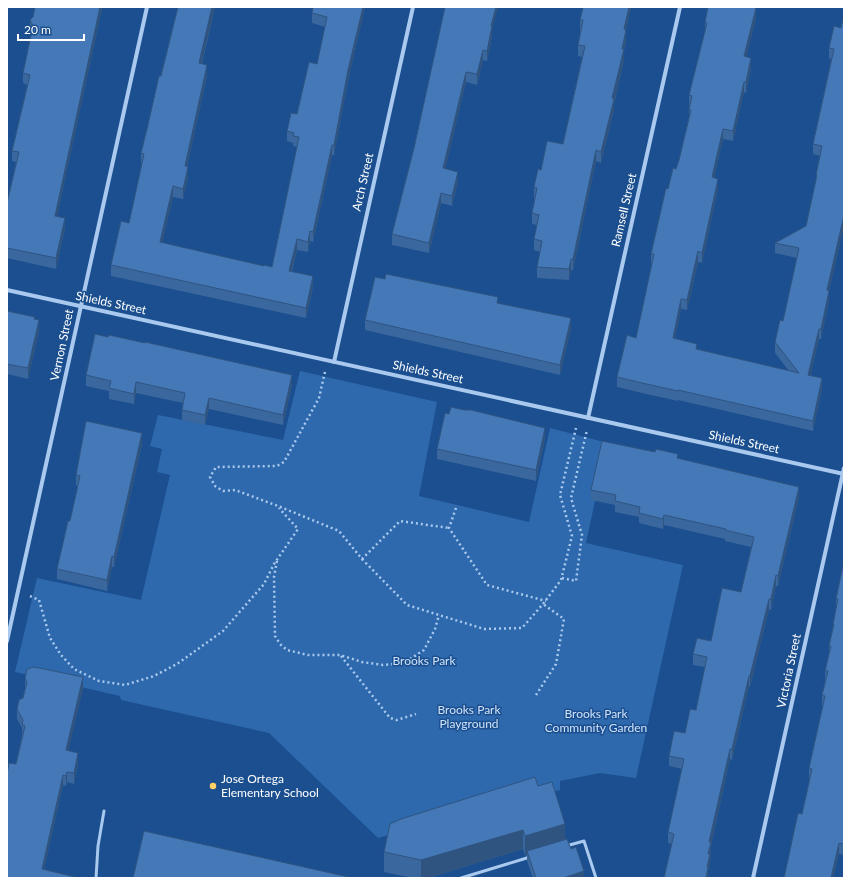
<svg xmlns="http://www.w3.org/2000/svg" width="851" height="885" font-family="Lato,sans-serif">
	<rect width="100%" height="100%" fill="#1b4f8f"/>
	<polygon fill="#2e69ad" points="300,371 437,402 419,496 529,522 550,428 604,442 595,501 586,543 683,565 636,778 600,773 560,781 560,790 378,838 269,733 121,700 120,696 15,672 37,578 141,600 170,475 157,472 162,449 150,446 158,415 283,440"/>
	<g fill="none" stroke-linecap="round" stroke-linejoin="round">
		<g stroke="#a9c9ee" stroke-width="2.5" stroke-dasharray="2 3" stroke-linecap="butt">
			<polyline points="325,372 319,398 284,462 277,466 216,467 210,477 215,486 223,491 235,490 278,506 339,531 362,559 400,521 449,528"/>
			<polyline points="456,508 449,528 487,585 546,601"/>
			<polyline points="362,559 407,605 484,629 522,628 543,604 561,580 572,536 560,495 576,428"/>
			<polyline points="277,561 274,577 275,636 280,644 287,650 308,655 340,655 362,662 383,665 404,663 424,650 435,629 439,615"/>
			<polyline points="562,578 576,581 582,535 571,498 587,430"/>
			<polyline points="30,596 39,600 50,638 61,655 74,669 99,681 125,685 154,676 177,664 223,631 264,584 274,564 298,529 279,508"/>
			<polyline points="341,656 390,718 397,720 416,714"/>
			<polyline points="536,695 556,664 564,619 543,604"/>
		</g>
		<g stroke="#a9c9ee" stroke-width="3">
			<polyline points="566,846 584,841 596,878"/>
			<polyline points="96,878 98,846 104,811"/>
			<polyline points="461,878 530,857"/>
		</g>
		<g stroke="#a9c9ee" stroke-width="4">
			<polyline points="7,290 844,474"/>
			<polyline points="334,362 413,7"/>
			<polyline points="588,418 680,7"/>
			<polyline points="7,641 147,7"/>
			<polyline points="753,878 844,468"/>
		</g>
	</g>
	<g fill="#3a679d">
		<polygon points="102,7 102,9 57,216 65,228 56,269 7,258 7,203 16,162 12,161 12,151 27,85 23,83 23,73 31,34 30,31 30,20"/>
		<polygon points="178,7 215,7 202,64 207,76 187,167 188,177 183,199 173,197 162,243 264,266 272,267 297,147 293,146 293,143 287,141 287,131 297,114 317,64 325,27 312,23 312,13 313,7 365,7 348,81 334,155 332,155 313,242 310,241 308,252 297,250 292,272 313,287 306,318 111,276 111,265 129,223 142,164 141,164 141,153"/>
		<polygon points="583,7 631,7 626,30 626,41 624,51 624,60 614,105 614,110 601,163 596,161 573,270 571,270 569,280 537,278 537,267 540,252 534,250 534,239 537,225 532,224 532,213 535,198 534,198 534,187 541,170 563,144 582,57 578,56 578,45 581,31 580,31 580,20"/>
		<polygon points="756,9 756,18 746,57 751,69 746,93 744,92 733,141 723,139 714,178 718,189 702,263 698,262 687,310 681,309 675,338 697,349 789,371 775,353 775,342 783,321 797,258 775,253 775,243 806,226 816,183 816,175 820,156 813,154 813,144 831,59 829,58 829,48 841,28 844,15 844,225 829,291 829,301 821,339 819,339 810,376 822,389 813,431 678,400 678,401 642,393 617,387 617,377 636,338 652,264 651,264 651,254 668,189 679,160 689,117 689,109 690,106 689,105 689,95 705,31 705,22"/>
		<polygon points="492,31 492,37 487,61 483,60 477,85 466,82 445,169 458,182 452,206 441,203 429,253 392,245 392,234 414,148"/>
		<polygon points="498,303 571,328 560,375 365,330 365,320"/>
		<polygon points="7,311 35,319 39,331 28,379 7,374"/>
		<polygon points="108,337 292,385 283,425 209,409 205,425 182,420 182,410 183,403 136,393 134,404 109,399 109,391 86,386 86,375"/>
		<polygon points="545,438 536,481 437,459 437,449"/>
		<polygon points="142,444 114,567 112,567 107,591 57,579 57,569 70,521 78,486 76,485 76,475"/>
		<polygon points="678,459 799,497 778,586 776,586 771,610 769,609 750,687 749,686 732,760 730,759 711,846 710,865 708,870 708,878 664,878 672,844 668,843 668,832 682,769 669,766 669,756 685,733 696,710 705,667 693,665 693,654 711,641 741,592 751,547 725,541 725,539 664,525 663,529 639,523 639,517 615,512 615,505 591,500 591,490"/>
		<polygon points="844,561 844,855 839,854 833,878 784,878 802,814 810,779 809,779 809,768 823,706 822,706 822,695 825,681 825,671 829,653 829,646 833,631 833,624 836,608 836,599"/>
		<polygon points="25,678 83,688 68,751 78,763 74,784 67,782 66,786 63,785 44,869 75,878 7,878 16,764 22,735 22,728 17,719 17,709 23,698 25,689"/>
		<polygon points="538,786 571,849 584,878 533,878 527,861 527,855 525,856 523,849 428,878 413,878 384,872 384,852"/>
	</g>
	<g fill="#305480">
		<polygon points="100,7 102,7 102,9 55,226 55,216"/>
		<polygon points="212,7 215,7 199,74 199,63"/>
		<polygon points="363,7 365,7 348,81 334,155 334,145 348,70"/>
		<polygon points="496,7 498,7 492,31 492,37 487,61 487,51 491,26"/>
		<polygon points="629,7 631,7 626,30 626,41 624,51 624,60 614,105 614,110 601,163 601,152 622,49 624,29"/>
		<polygon points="754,7 756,7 756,18 744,67 744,56"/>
		<polygon points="483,50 483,60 477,85 477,74"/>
		<polygon points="751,58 751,69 746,93 746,82"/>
		<polygon points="207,65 207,76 185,177 185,166"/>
		<polygon points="466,72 466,82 443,179 443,168"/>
		<polygon points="744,82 744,92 733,141 733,131"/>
		<polygon points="723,129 723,139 712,188 712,177"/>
		<polygon points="332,145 332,155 313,242 313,232"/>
		<polygon points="596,150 596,161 573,270 573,259"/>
		<polygon points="188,167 188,177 183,199 183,189"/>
		<polygon points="458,172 458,182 452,206 452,196"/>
		<polygon points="718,179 718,189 702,263 702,253"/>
		<polygon points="173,186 173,197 160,253 160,242"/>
		<polygon points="441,193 441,203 429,253 429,243"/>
		<polygon points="844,215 844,225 828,296 829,291 829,301 821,339 821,329 827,290"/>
		<polygon points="65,218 65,228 56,269 56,258"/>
		<polygon points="310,231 310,241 308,252 308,242"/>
		<polygon points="297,239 297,250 289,281 289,271"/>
		<polygon points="698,251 698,262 687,310 687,300"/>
		<polygon points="571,259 571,270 569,280 569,269"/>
		<polygon points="313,276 313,287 306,318 306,308"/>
		<polygon points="681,299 681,309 673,348 673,338"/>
		<polygon points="571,318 571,328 560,375 560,365"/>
		<polygon points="39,320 39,331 28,379 28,368"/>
		<polygon points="819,329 819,339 808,385 808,375"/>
		<polygon points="292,375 292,385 283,425 283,415"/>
		<polygon points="822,378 822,389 813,431 813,421"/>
		<polygon points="136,382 136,393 134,404 134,394"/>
		<polygon points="209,398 209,409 205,425 205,415"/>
		<polygon points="8,404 8,414 7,418 7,407"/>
		<polygon points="545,428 545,438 536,481 536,470"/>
		<polygon points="142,433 142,444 114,567 114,557"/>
		<polygon points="799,487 799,497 778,586 778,576"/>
		<polygon points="664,515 664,525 663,529 663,519"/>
		<polygon points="112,556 112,567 107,591 107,580"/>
		<polygon points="776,575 776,586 771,610 771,599"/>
		<polygon points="769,599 769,609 750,687 750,676"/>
		<polygon points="749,676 749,686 732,760 732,749"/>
		<polygon points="83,677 83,688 66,761 66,750"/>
		<polygon points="730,749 730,759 711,846 710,865 708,870 708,878 706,878 709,842"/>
		<polygon points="78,753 78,763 74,784 74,773"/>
		<polygon points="67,772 67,782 66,786 66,776"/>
		<polygon points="63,775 63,785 42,878 42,869"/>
		<polygon points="565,824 565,843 527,851 527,855 525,856 525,836"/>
		<polygon points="523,830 523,849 428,878 421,878 421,860"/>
		<polygon points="839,843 839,854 833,878 831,878"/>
		<polygon points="584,871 584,878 563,878"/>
	</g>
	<g fill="#4478b7" stroke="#305480">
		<polygon points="35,7 100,7 55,216 65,218 56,258 7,248 7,203 19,152 12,151 30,75 23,73 33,26 30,20 33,17"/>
		<polygon points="178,7 212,7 199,63 207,65 185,166 188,167 183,189 173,186 160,242 264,266 264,265 272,267 299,137 293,136 294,133 287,131 291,113 297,114 309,62 317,64 327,17 312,13 313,7 363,7 348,70 334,145 332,145 313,232 310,231 308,242 297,239 289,271 313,276 306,308 111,265 121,221 129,223 144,154 141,153 147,129 159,76 161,76"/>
		<polygon points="445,7 496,7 491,26 492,26 487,51 483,50 477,74 466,72 443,168 458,172 452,196 441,193 429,243 392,234 414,148"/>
		<polygon points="583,7 629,7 624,29 626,30 622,49 624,49 612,98 614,99 601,152 596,150 573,259 571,259 569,269 537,267 542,241 534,239 539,215 532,213 537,188 534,187 538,169 541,170 547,141 563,144 585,46 578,45 583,20 580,20"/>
		<polygon points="708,7 754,7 756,8 744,56 751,58 746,82 744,82 733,131 723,129 712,177 718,179 702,253 698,251 687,300 681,299 673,338 697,344 696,349 799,373 775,342 780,320 783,321 799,248 775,243 806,226 817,175 816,175 822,146 813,144 834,49 829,48 834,26 841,28 844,15 844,215 827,290 829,291 821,329 819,329 808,375 822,378 813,421 678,390 678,391 642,383 617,377 627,335 636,338 654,254 651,254 666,188 668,189 673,168 676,169 679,160 691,110 689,109 692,96 689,95 707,23 705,22"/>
		<polygon points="386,274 498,297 497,303 571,318 560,365 365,320 375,277 385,279"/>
		<polygon points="7,311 35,317 34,319 39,320 28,368 7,364"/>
		<polygon points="95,334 108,337 109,335 145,343 145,342 292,375 283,415 209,398 205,415 182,410 185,393 136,382 134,394 109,388 111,381 86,375"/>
		<polygon points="451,407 464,410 471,410 545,428 536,470 437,449 445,413 449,414"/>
		<polygon points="86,421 142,433 114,557 112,556 107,580 57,569 68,521 70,521 80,476 76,475"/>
		<polygon points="602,441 655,452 656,449 678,454 677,458 799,487 778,576 776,575 771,599 769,599 750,676 749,676 732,749 730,749 709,842 711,842 708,854 710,854 707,867 708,867 706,878 664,878 674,834 668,832 684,759 669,756 674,731 685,733 690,709 696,710 707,657 693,654 697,638 711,641 722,588 741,592 754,537 725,530 726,529 664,515 663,519 639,513 640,507 615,501 616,495 591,490"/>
		<polygon points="844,561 844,844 839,843 831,878 784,878 798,813 802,814 812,769 809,768 825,696 822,695 828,671 825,671 831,646 829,646 834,624 833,624 838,599 836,599"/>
		<polygon points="34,667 83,677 66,750 78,753 74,773 67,772 66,776 63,775 42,869 75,877 74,878 7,878 7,774 9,763 16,764 25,726 22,725 23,720 17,709 19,700 23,698 27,682 25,678 27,669"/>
		<polygon points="535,777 538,786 552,782 565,824 525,836 523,830 421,860 384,852 390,824 401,819"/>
		<polygon points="144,831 353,878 133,878"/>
		<polygon points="567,839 571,849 576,847 584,871 563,878 536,878 527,851"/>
	</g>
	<circle fill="#ffd166" stroke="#1b4f8f" stroke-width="1.5" cx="213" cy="786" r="4"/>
	<g text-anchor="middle" stroke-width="3" stroke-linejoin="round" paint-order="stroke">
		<g font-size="12" fill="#fff" stroke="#1b4f8f">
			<text transform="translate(363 182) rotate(-77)" y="4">Arch Street</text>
			<text transform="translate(624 210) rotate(-77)" y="4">Ramsell Street</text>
			<text transform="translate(111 303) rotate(12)" y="4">Shields Street</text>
			<text transform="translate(62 345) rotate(-78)" y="4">Vernon Street</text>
			<text transform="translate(428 372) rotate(12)" y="4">Shields Street</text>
			<text transform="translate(744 442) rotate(12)" y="4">Shields Street</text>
			<text transform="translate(789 671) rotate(-78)" y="4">Victoria Street</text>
		</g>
		<g font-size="12" fill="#cfe3fa" stroke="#1b4f8f">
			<text x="424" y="665">Brooks Park</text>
			<text x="469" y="714">Brooks Park<tspan x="469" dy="14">Playground</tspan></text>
			<text x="596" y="718">Brooks Park<tspan x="596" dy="14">Community Garden</tspan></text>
		</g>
		<g font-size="12" fill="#fff" stroke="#1b4f8f" text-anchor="start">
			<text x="221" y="783">Jose Ortega<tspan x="221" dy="14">Elementary School</tspan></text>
		</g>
	</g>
	<rect width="851" height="885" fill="none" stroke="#ffffff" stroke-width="16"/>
	<path d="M18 34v6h66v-6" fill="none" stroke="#ffffff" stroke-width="2"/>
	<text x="24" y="34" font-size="12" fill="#ffffff" stroke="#1b4f8f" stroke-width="3" paint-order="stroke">20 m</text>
</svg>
